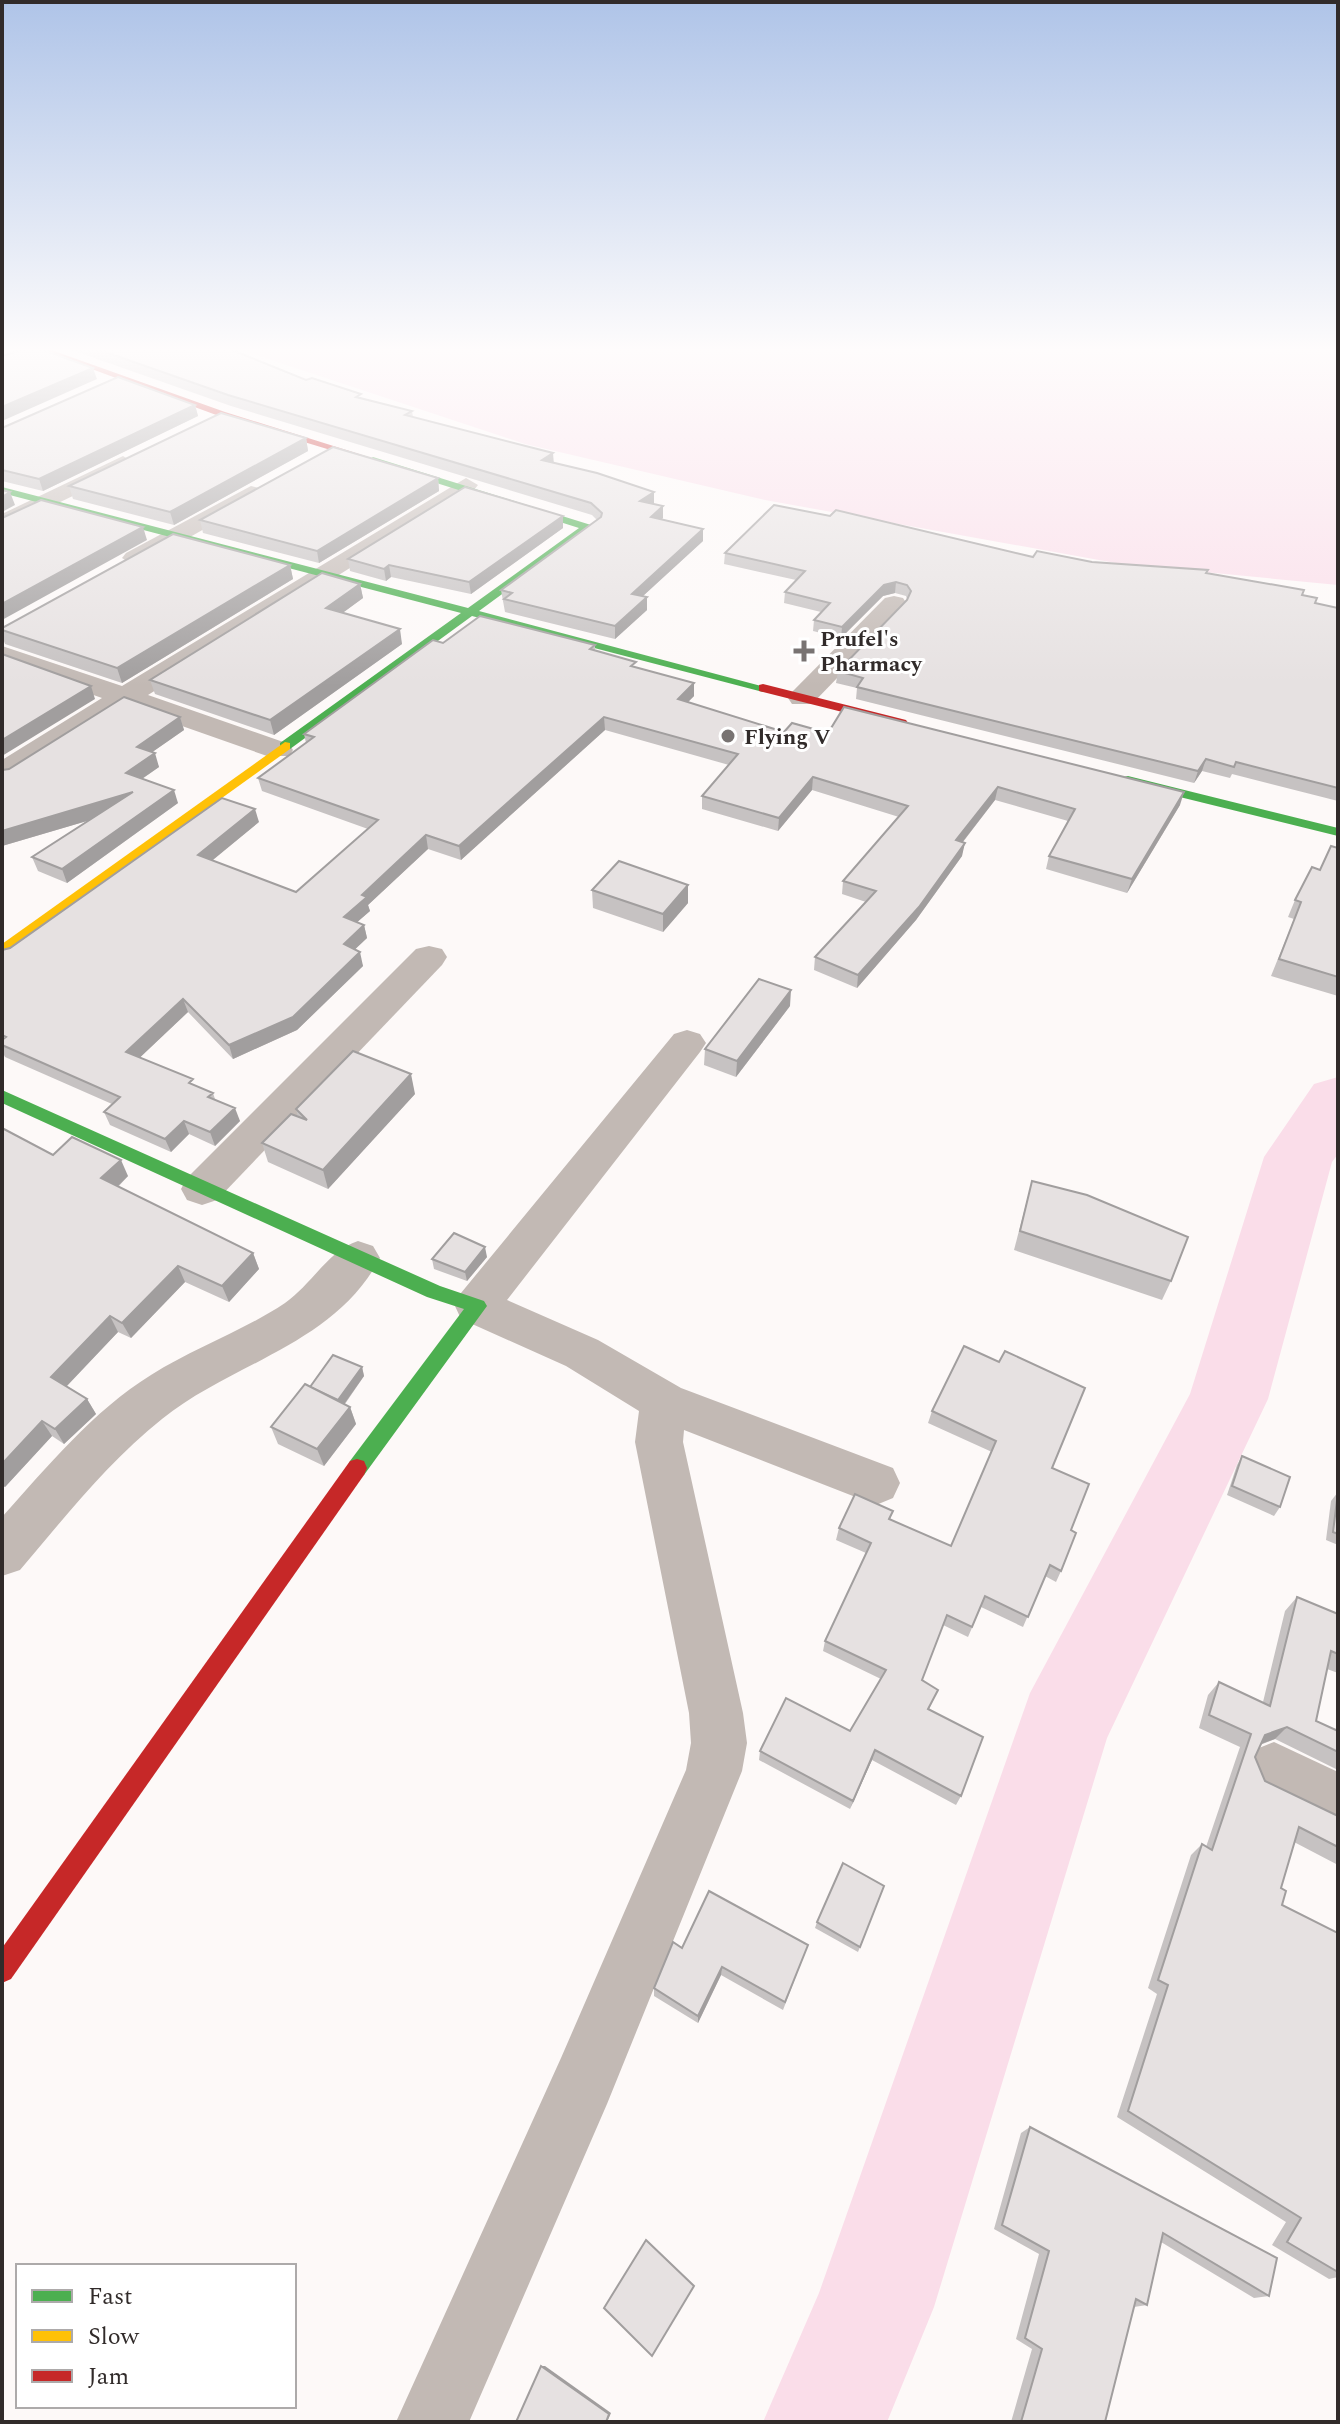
<svg xmlns="http://www.w3.org/2000/svg" width="1340" height="2424" font-family="Spectral,serif">
	<rect width="100%" height="100%" fill="#fdf9f8"/>
	<polygon fill="#fadde9" points="232,347 1338,347 1338,585 1121,564 765,500 525,444"/>
	<g fill="none" stroke-linecap="round" stroke-linejoin="round">
		<polygon fill="#fadde9" fill-rule="evenodd" points="1338,1077 1338,1154 1332,1162 1268,1399 1107,1738 934,2307 887,2422 763,2422 819,2293 1030,1693 1190,1394 1264,1157 1314,1084"/>
		<g fill="#c2b9b4" fill-rule="evenodd">
			<polygon points="123,456 134,463 131,468 2,530 2,514"/>
			<polygon points="466,478 478,485 474,490 148,695 289,744 293,750 289,756 267,756 128,707 13,780 2,782 2,760 102,698 2,663 2,646 122,686"/>
			<polygon points="251,486 259,488 263,493 259,498 144,563 135,566 122,558 126,553"/>
			<polygon points="894,596 903,598 907,604 903,610 812,704 792,704 788,698 792,692 885,598"/>
			<polygon points="429,946 442,949 447,957 442,965 217,1200 202,1205 187,1200 181,1189 187,1178 416,949"/>
			<polygon points="687,1030 700,1034 706,1043 700,1052 507,1300 598,1340 681,1388 893,1468 900,1483 893,1498 876,1505 684,1430 683,1442 743,1713 747,1743 742,1771 607,2104 469,2422 396,2422 561,2058 686,1770 691,1743 689,1713 635,1442 639,1411 566,1366 461,1319 455,1306 461,1293 674,1034"/>
			<path d="M 358,1241 L 373,1246 L 380,1258 C 334,1345 233,1362 162,1419 C 108,1462 65,1517 20,1570 L 2,1576 L 2,1517 C 48,1466 93,1411 151,1375 C 194,1348 243,1331 285,1303 C 311,1285 329,1250 358,1241 Z"/>
			<polygon points="1274,1742 1338,1772 1338,1831 1254,1790 1246,1770 1254,1750"/>
		</g>
		<g fill="#4caf50" fill-rule="evenodd">
			<polygon points="373,457 591,525 591,529 479,611 769,688 763,692 472,616 290,749 280,749 280,743 461,613 2,493 2,487 468,608 579,528 370,462 368,460"/>
			<polygon points="1128,776 1338,828 1338,836 1123,783 1123,777"/>
			<polygon points="2,1090 440,1286 484,1301 487,1306 364,1475 357,1477 350,1475 347,1468 350,1461 464,1309 427,1297 2,1103"/>
		</g>
		<polygon fill="#ffc107" fill-rule="evenodd" points="285,742 290,743 290,749 2,956 2,944"/>
		<g fill="#c62828" fill-rule="evenodd">
			<polygon points="32,347 43,347 225,412 378,460 370,462 219,416"/>
			<polygon points="763,684 906,720 908,723 902,727 759,691 759,685"/>
			<polygon points="357,1459 364,1461 367,1468 364,1475 11,1979 2,1983 2,1948 350,1461"/>
		</g>
	</g>
	<g fill="#c6c2c2">
		<polygon points="63,347 225,347 306,380 362,398 412,411 413,417 553,463 654,492 654,504 663,506 663,518 662,519 703,529 703,541 643,596 647,610 615,639 505,612 501,590 597,520 592,515 231,406"/>
		<polygon points="195,405 198,416 43,491 2,481 2,428"/>
		<polygon points="306,438 308,451 174,525 73,499 69,486"/>
		<polygon points="438,478 439,491 319,563 203,533 200,520"/>
		<polygon points="563,516 563,528 471,594 391,577 386,581 350,571 348,559"/>
		<polygon points="725,553 1033,557 1207,573 1317,598 1315,603 1338,608 1338,801 1232,774 1230,778 1202,771 1194,783 856,699 857,688 836,683 838,671 907,599 906,596 895,593 883,596 841,638 813,631 814,620 821,612 784,603 785,592 796,580 724,564"/>
		<polygon points="290,565 293,579 122,683 5,644 2,636 2,628"/>
		<polygon points="360,584 363,598 342,613 402,644 274,735 155,694 150,680"/>
		<polygon points="443,643 595,645 595,650 636,668 694,696 688,702 784,732 828,733 1180,805 1127,893 1046,869 1049,856 1068,821 995,800 963,842 962,856 916,920 857,988 814,970 815,957 866,902 842,894 843,881 899,817 812,790 778,831 702,809 702,796 729,765 605,730 461,860 428,849 368,905 370,911 357,922 364,925 367,938 355,949 363,966 297,1030 233,1059 188,1012 139,1058 195,1086 213,1093 215,1099 240,1121 215,1146 189,1134 171,1152 110,1125 104,1112 112,1104 5,1057 2,1051 2,950 10,948 259,822 212,860 296,892 368,829 262,791 258,778 306,743 304,734"/>
		<polygon points="180,717 184,730 152,752 159,767 142,779 178,803 67,883 38,871 32,857 90,820 2,846 2,770"/>
		<polygon points="1338,848 1338,996 1271,976 1294,919 1288,917 1295,900"/>
		<polygon points="592,890 688,903 663,932 593,908"/>
		<polygon points="790,1006 736,1077 704,1065 705,1049"/>
		<polygon points="415,1094 328,1189 268,1162 262,1143 298,1117 296,1109"/>
		<polygon points="2,1128 53,1155 128,1176 118,1187 253,1253 259,1269 229,1302 185,1282 131,1338 118,1332 67,1386 87,1399 96,1414 64,1444 52,1436 5,1487 2,1486"/>
		<polygon points="1032,1181 1171,1281 1162,1300 1014,1250"/>
		<polygon points="487,1257 467,1281 434,1269 432,1259"/>
		<polygon points="362,1367 364,1376 345,1404 350,1407 356,1424 324,1466 278,1444 271,1427 310,1387"/>
		<polygon points="932,1411 1052,1468 1071,1530 1061,1571 1056,1582 1045,1576 1023,1627 981,1607 968,1637 943,1625 922,1680 938,1690 929,1709 961,1796 956,1805 872,1760 850,1809 759,1760 760,1751 850,1731 881,1679 823,1651 825,1641 866,1553 836,1540 839,1528 893,1511 890,1519 951,1546 992,1452 928,1423"/>
		<polygon points="1242,1456 1280,1507 1274,1516 1227,1495 1237,1465"/>
		<polygon points="1338,1492 1338,1545 1326,1540 1331,1501"/>
		<polygon points="1297,1597 1338,1614 1338,1673 1327,1669 1316,1721 1338,1731 1338,1770 1275,1739 1260,1745 1255,1757 1265,1781 1338,1816 1338,1865 1294,1842 1281,1888 1282,1905 1338,1933 1338,2277 1329,2279 1272,2245 1286,2222 1117,2117 1157,1994 1148,1988 1191,1855 1202,1844 1206,1847 1240,1747 1199,1728 1208,1695 1219,1682 1263,1702 1285,1611"/>
		<polygon points="884,1886 858,1952 815,1928 817,1922"/>
		<polygon points="808,1945 783,2010 721,1975 698,2023 654,1996 654,1988 682,1948"/>
		<polygon points="1030,2127 1269,2296 1254,2298 1161,2242 1147,2305 1134,2307 1105,2422 1011,2422 1032,2349 1016,2339 1039,2254 994,2229 1021,2133"/>
	</g>
	<g fill="#a19e9e">
		<polygon points="2,347 17,347 2,352"/>
		<polygon points="93,368 97,379 2,421 2,407"/>
		<polygon points="195,405 198,416 43,491 39,479"/>
		<polygon points="306,438 308,451 174,525 170,512"/>
		<polygon points="553,453 554,465 542,460"/>
		<polygon points="438,478 439,491 319,563 317,551"/>
		<polygon points="10,492 15,505 2,512 2,497"/>
		<polygon points="654,492 654,505 640,501"/>
		<polygon points="663,506 663,518 651,529 651,517"/>
		<polygon points="563,516 563,528 471,594 469,582"/>
		<polygon points="143,527 147,540 2,620 2,604"/>
		<polygon points="703,529 703,541 632,606 632,594"/>
		<polygon points="290,565 293,579 122,683 117,668"/>
		<polygon points="389,565 391,577 386,581 384,569"/>
		<polygon points="896,582 895,593 883,596 841,638 842,627 884,585"/>
		<polygon points="360,584 363,598 329,623 326,608"/>
		<polygon points="647,597 647,610 615,639 615,626"/>
		<polygon points="400,629 402,644 274,735 270,720"/>
		<polygon points="694,683 694,696 678,712 678,699"/>
		<polygon points="91,686 95,699 2,756 2,740"/>
		<polygon points="180,717 184,730 141,760 137,747"/>
		<polygon points="604,717 605,730 461,860 459,846"/>
		<polygon points="155,753 159,767 130,787 126,773"/>
		<polygon points="1206,759 1202,771 1194,783 1198,771"/>
		<polygon points="813,777 812,790 778,831 779,818"/>
		<polygon points="998,787 995,800 954,853 956,840"/>
		<polygon points="174,790 178,803 67,883 62,869"/>
		<polygon points="133,792 138,806 2,846 2,831"/>
		<polygon points="1184,792 1180,805 1127,893 1132,879"/>
		<polygon points="255,809 259,822 202,869 198,855"/>
		<polygon points="426,835 428,849 368,905 370,911 347,931 344,917 362,895"/>
		<polygon points="965,843 962,856 916,920 857,988 858,975"/>
		<polygon points="688,885 688,903 663,932 663,914"/>
		<polygon points="364,925 367,938 347,957 344,944"/>
		<polygon points="360,952 363,966 297,1030 233,1059 229,1045"/>
		<polygon points="791,990 790,1006 736,1077 737,1061"/>
		<polygon points="183,999 188,1012 131,1066 126,1052"/>
		<polygon points="411,1074 415,1094 328,1189 323,1170"/>
		<polygon points="235,1108 240,1121 215,1146 210,1132"/>
		<polygon points="184,1121 189,1134 171,1152 165,1139"/>
		<polygon points="121,1160 128,1176 109,1195 101,1178"/>
		<polygon points="485,1247 487,1257 467,1281 465,1272"/>
		<polygon points="253,1253 259,1269 229,1302 222,1286"/>
		<polygon points="178,1266 185,1282 131,1338 122,1323"/>
		<polygon points="110,1316 118,1332 61,1392 51,1377"/>
		<polygon points="362,1367 364,1376 340,1410 337,1401"/>
		<polygon points="87,1399 96,1414 64,1444 55,1429"/>
		<polygon points="350,1407 356,1424 324,1466 317,1449"/>
		<polygon points="42,1421 52,1436 5,1487 2,1484 2,1464"/>
		<polygon points="1287,1727 1275,1739 1253,1747 1265,1735"/>
		<polygon points="875,1750 872,1760 850,1809 853,1801"/>
		<polygon points="722,1967 721,1975 698,2023 698,2016"/>
		<polygon points="541,2366 545,2366 611,2413 607,2422"/>
	</g>
	<g fill="#e6e1e1" stroke="#a19e9e" stroke-width="2">
		<polygon points="30,347 35,347 93,368 2,407 2,356"/>
		<polygon points="91,347 225,347 306,380 312,378 361,394 356,397 412,411 405,415 553,453 542,460 597,473 654,492 640,501 663,506 651,517 703,529 632,594 647,597 615,626 504,599 512,593 501,590 601,517 602,513 591,503 228,395"/>
		<polygon points="118,377 195,405 39,479 2,470 2,428"/>
		<polygon points="221,413 306,438 170,512 69,486"/>
		<polygon points="333,447 438,478 317,551 200,520"/>
		<polygon points="465,487 563,516 469,582 389,565 384,569 348,559"/>
		<polygon points="2,490 10,492 2,497"/>
		<polygon points="41,500 143,527 2,604 2,518"/>
		<polygon points="774,505 830,516 836,510 1033,557 1037,551 1092,562 1208,570 1206,573 1304,590 1302,595 1317,598 1315,603 1338,608 1338,788 1236,762 1234,767 1206,759 1198,771 857,687 863,678 838,671 907,600 911,591 907,585 896,582 884,585 842,627 814,620 830,603 785,592 805,571 725,553"/>
		<polygon points="173,534 290,565 117,668 2,630 2,628"/>
		<polygon points="322,573 360,584 326,608 400,629 270,720 150,680"/>
		<polygon points="480,616 595,645 590,649 636,662 631,666 694,683 678,699 784,732 792,723 828,733 844,707 1184,792 1132,879 1049,856 1075,809 998,787 956,840 965,843 919,907 858,975 815,957 876,891 843,881 908,806 813,777 779,818 702,796 738,754 604,717 459,846 426,835 362,895 367,897 344,917 364,925 344,944 360,952 293,1017 229,1045 183,999 126,1052 193,1079 189,1083 213,1093 208,1097 235,1108 210,1132 184,1121 165,1139 104,1112 120,1097 2,1045 2,1040 6,1037 2,1035 2,950 10,948 222,798 255,809 198,855 296,892 378,820 258,778 314,737 304,734 433,640 443,643"/>
		<polygon points="2,654 91,686 2,740"/>
		<polygon points="124,697 180,717 137,747 155,753 126,773 174,790 62,869 32,857 133,792 2,831 2,770 9,769"/>
		<polygon points="1331,846 1338,848 1338,977 1279,959 1301,902 1295,900 1312,867 1320,870"/>
		<polygon points="619,861 688,885 663,914 592,890"/>
		<polygon points="759,979 791,990 737,1061 705,1049"/>
		<polygon points="353,1051 411,1074 323,1170 262,1143 291,1114 307,1120 296,1109"/>
		<polygon points="2,1128 53,1155 72,1137 121,1160 101,1178 253,1253 222,1286 178,1266 122,1323 110,1316 51,1377 87,1399 55,1429 42,1421 2,1464"/>
		<polygon points="1032,1181 1087,1195 1188,1237 1171,1281 1020,1231"/>
		<polygon points="454,1233 485,1247 465,1272 432,1259"/>
		<polygon points="964,1346 999,1362 1005,1351 1085,1388 1052,1468 1089,1484 1071,1530 1076,1533 1061,1571 1050,1565 1028,1617 985,1596 972,1627 947,1615 922,1680 938,1690 928,1709 983,1737 961,1796 875,1750 853,1801 760,1751 786,1698 850,1731 886,1670 825,1641 871,1543 839,1528 855,1494 893,1511 889,1519 951,1546 996,1441 932,1411"/>
		<polygon points="333,1355 362,1367 338,1400 310,1387"/>
		<polygon points="305,1384 350,1407 317,1449 271,1427"/>
		<polygon points="1242,1456 1290,1477 1280,1507 1232,1486"/>
		<polygon points="1338,1492 1338,1534 1333,1532"/>
		<polygon points="1297,1597 1338,1614 1338,1654 1331,1651 1316,1721 1338,1731 1338,1752 1287,1727 1265,1735 1255,1757 1265,1781 1338,1816 1338,1847 1299,1827 1281,1888 1286,1891 1282,1905 1338,1933 1338,2272 1287,2242 1301,2218 1128,2111 1168,1985 1158,1980 1202,1844 1212,1850 1251,1734 1209,1715 1219,1682 1270,1706"/>
		<polygon points="843,1863 884,1886 860,1947 817,1922"/>
		<polygon points="709,1891 808,1945 785,2002 722,1967 698,2016 654,1988 673,1942 682,1948"/>
		<polygon points="1030,2127 1277,2258 1269,2296 1163,2233 1147,2305 1136,2299 1105,2422 1021,2422 1042,2349 1025,2338 1049,2251 1002,2225"/>
		<polygon points="646,2240 694,2286 652,2356 604,2308"/>
		<polygon points="541,2366 609,2414 606,2422 516,2422"/>
	</g>
	<linearGradient id="sky" x2="0" y2="1"><stop stop-color="#afc4e8"/><stop offset="0.51" stop-color="#fefcfc"/><stop offset="1" stop-color="#fefcfc" stop-opacity="0"/></linearGradient>
	<rect width="1340" height="686" fill="url(#sky)"/>
	<g fill="#787372" stroke="#fff" stroke-width="3">
		<path d="M800 639h8v8h8v8h-8v8h-8v-8h-8v-8h8z"/>
		<circle cx="728" cy="736" r="8"/>
	</g>
	<g text-anchor="middle" stroke-width="6" stroke-linejoin="round" paint-order="stroke">
		<g font-size="22" font-weight="bold" fill="#312b2a" stroke="#fff" text-anchor="start">
			<text x="820" y="646">Prufel's<tspan x="820" dy="25">Pharmacy</tspan></text>
			<text x="744" y="744">Flying V</text>
		</g>
	</g>
	<rect width="1340" height="2424" fill="none" stroke="#312b2a" stroke-width="8"/>
	<rect x="16" y="2264" width="280" height="144" fill="#ffffff" stroke="#adaaaa" stroke-width="2"/>
	<rect x="32" y="2290" width="40" height="12" fill="#4caf50" stroke="#adaaaa" stroke-width="2"/>
	<text x="88" y="2304" font-size="24" fill="#312b2a">Fast</text>
	<rect x="32" y="2330" width="40" height="12" fill="#ffc107" stroke="#adaaaa" stroke-width="2"/>
	<text x="88" y="2344" font-size="24" fill="#312b2a">Slow</text>
	<rect x="32" y="2370" width="40" height="12" fill="#c62828" stroke="#adaaaa" stroke-width="2"/>
	<text x="88" y="2384" font-size="24" fill="#312b2a">Jam</text>
</svg>
